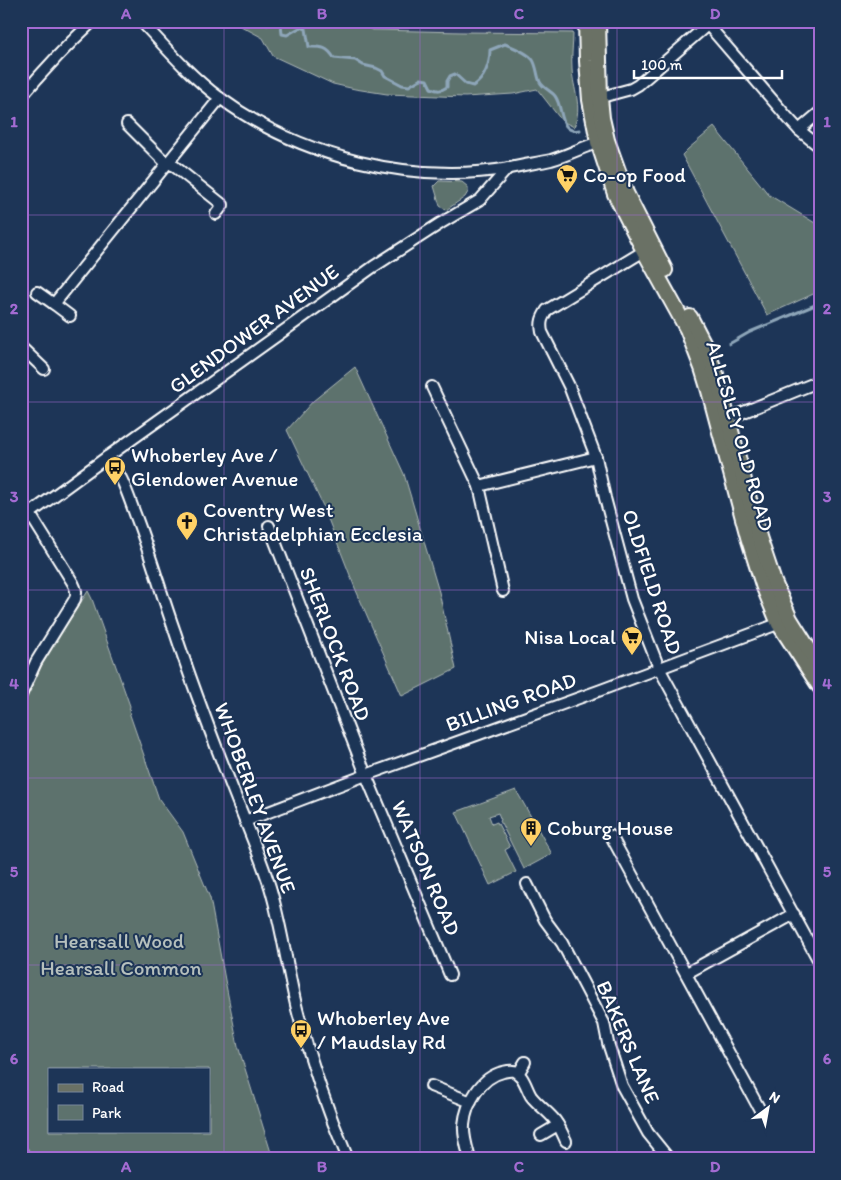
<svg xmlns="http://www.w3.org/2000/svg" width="841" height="1180" font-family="Itim,sans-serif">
	<rect width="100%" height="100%" fill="#1d3557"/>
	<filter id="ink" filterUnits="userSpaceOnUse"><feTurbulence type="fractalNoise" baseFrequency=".02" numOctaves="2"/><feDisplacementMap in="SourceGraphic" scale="10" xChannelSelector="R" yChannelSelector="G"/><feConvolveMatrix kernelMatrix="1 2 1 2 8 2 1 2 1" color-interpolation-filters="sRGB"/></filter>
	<g filter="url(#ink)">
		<polygon fill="#304163" points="349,21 573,21 573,33 461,32 373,30"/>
		<g fill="#5d726d" stroke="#aeb8b6" fill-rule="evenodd">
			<path d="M 239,21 L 349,21 L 373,30 L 461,32 L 573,33 C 573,45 571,57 572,69 C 573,90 583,105 574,127 L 562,121 L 537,89 L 513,94 L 465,97 L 387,94 L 355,89 L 333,84 L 273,56 L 263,38 L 239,25 Z"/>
			<polygon points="714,127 769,195 820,226 820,291 767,315 682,155 688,149"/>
			<polygon points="439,181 462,182 468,187 468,192 465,197 446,210 440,206 434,186"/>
			<polygon points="355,367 404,474 439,592 456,669 402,696 355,588 323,506 287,430 313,401"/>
			<path d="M 88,591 L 92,599 L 130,706 L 129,712 L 159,799 L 183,832 L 210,898 L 225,980 L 238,1046 L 273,1159 L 36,1159 L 21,1140 L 21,713 C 33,671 65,628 88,591 ZM 49,1069 L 209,1069 L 209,1131 L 49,1131 Z"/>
			<polygon points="516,790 552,854 524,869 500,821 501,820 498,813 489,816 492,824 497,822 510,847 505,850 516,872 490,885 456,812"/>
		</g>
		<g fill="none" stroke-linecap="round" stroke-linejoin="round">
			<g stroke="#8ea6b9" stroke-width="3">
				<path d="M 262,21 L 267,25 L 278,22 L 281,25 L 282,34 L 287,35 L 301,27 L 306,29 L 309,47 C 321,47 327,46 334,58 L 355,60 L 363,65 L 376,68 L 382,71 L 385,76 L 402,85 L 409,86 L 421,79 L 427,80 L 431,88 C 438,91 441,91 447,87 L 447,81 L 450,76 L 455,74 L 466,84 L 473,86 C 485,79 490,63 490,50 L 505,44 C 513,47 528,53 533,60 C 537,66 537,76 540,82 C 543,88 551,91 555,96 C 564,108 558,134 580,130"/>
				<polyline points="729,344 750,332 820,303"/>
			</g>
			<g stroke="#fff" stroke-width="14">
				<g id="minor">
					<path d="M 141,21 C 166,48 190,76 220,98 C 300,157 411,185 510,168 C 523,165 537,163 551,160 C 569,155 586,145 604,141"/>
					<polyline points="708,25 788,118 799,130 820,147"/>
					<path d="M 21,97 C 44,70 67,45 93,21"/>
					<polyline points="594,99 631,89 638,85 712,21"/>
					<polyline points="127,124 167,164"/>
					<polyline points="799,130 820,112"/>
					<polyline points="169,162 223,205 216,214"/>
					<path d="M 649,248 L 547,310 C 542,318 540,322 542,332 L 569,386 L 596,457 L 605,498 L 632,599 L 659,668 L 820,963"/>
					<polyline points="37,292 54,304"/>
					<polyline points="70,316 54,304 220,98"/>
					<polyline points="21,347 44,369"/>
					<polyline points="432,387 479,486 503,591"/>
					<polyline points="723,419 729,418 820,381"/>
					<path d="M 107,457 C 121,472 128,495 135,514 C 150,553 161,593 175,632 C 192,684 211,734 231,785 C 244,819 259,852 270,887 C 282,927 287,968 297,1009 C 310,1060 327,1110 348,1159"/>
					<polyline points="479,486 596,457"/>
					<path d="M 21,503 L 30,514 L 73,583 C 76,589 77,592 75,599 L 36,662 L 21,695"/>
					<polyline points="21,520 107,457 373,267 441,223 480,200 508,168"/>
					<polyline points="269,526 366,775 450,975"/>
					<polyline points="245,821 366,775 601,690 783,622"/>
					<polyline points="611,836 760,1110"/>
					<polyline points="527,884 545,920 562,943 604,1023 608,1043 622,1086 648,1133 669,1159"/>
					<polyline points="687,973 794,914"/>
					<polyline points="518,1074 525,1062"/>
					<polyline points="431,1086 471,1102"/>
					<polyline points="541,1135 558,1125"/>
					<polyline points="21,1155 24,1159"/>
					<path d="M 470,1159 C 467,1148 463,1136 464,1125 C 466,1103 481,1077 503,1072 C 507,1071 510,1070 514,1071 C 524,1075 526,1088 531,1096 C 537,1104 546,1110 553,1118 C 559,1124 562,1133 566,1141"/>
				</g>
			</g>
			<g stroke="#fff" stroke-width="18">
				<g id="major">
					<polyline points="586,21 587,61 590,100 598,142 615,194 644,251 687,329 702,368 709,391 748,537 763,585 779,624 820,687"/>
					<polyline points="598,21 600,98 602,118 607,140 626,193 665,270"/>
					<polyline points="690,317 705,346 716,374 759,537 774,582 790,619 820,667"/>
				</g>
			</g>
			<use href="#minor" stroke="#1d3557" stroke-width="10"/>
			<use href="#major" stroke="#6a7165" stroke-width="14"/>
		</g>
	</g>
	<path fill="none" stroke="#a36bd2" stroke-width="1" stroke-opacity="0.55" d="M 224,21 L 224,1159M 420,21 L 420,1159M 617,21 L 617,1159M 21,215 L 820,215M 21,402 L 820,402M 21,590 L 820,590M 21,778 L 820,778M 21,965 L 820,965"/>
	<defs>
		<g id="supermarket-pin" transform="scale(1.125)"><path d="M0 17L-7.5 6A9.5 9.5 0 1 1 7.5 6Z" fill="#ffd166" stroke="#1d3557"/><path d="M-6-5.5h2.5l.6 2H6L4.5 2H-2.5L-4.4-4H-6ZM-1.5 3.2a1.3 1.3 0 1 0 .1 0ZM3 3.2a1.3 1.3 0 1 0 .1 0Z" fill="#111"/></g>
		<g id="bus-pin" transform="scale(1.125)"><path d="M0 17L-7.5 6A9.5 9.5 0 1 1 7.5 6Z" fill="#ffd166" stroke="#1d3557"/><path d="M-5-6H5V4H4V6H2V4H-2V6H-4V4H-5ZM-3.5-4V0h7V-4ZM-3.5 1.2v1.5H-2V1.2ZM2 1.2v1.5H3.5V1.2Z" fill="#111"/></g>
		<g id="church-pin" transform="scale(1.125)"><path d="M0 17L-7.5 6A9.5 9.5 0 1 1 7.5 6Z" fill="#ffd166" stroke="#1d3557"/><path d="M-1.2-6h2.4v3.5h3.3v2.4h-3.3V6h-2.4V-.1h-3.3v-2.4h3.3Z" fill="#111"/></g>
		<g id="building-pin" transform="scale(1.125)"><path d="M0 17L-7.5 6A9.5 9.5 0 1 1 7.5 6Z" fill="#ffd166" stroke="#1d3557"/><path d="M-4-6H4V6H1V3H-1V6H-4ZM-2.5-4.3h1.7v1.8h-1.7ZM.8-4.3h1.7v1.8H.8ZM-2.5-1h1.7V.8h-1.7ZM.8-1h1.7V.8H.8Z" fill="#111"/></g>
	</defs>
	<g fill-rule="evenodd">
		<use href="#supermarket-pin" x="567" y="175"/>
		<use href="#bus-pin" x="115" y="467"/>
		<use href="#church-pin" x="187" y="522"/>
		<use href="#supermarket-pin" x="632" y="637"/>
		<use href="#building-pin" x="531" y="828"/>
		<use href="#bus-pin" x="301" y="1030"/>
	</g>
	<g text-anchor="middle" stroke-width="4" stroke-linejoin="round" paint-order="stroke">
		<g font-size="21" fill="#fff" stroke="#1d3557" text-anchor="start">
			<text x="583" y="182">Co-op Food</text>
			<text x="131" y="462">Whoberley Ave /<tspan x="131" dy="24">Glendower Avenue</tspan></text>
			<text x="203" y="517">Coventry West<tspan x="203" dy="24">Christadelphian Ecclesia</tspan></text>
			<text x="616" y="644" text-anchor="end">Nisa Local</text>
			<text x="547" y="835">Coburg House</text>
			<text x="317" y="1025">Whoberley Ave<tspan x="317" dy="24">/ Maudslay Rd</tspan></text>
		</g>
		<g font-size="21" fill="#fff" stroke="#1d3557">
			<text transform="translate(254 329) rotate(-36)" y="7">GLENDOWER AVENUE</text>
			<text transform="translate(740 436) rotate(74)" y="7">ALLESLEY OLD ROAD</text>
			<text transform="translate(652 582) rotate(72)" y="7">OLDFIELD ROAD</text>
			<text transform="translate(335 644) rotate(69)" y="7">SHERLOCK ROAD</text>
			<text transform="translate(511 702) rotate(-20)" y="7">BILLING ROAD</text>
			<text transform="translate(255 798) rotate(70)" y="7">WHOBERLEY AVENUE</text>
			<text transform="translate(426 868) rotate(67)" y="7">WATSON ROAD</text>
			<text transform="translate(628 1042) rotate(67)" y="7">BAKERS LANE</text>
		</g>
		<g font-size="21" fill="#b6c0bd" stroke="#1d3557">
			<text x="119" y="948">Hearsall Wood</text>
			<text x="121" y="975">Hearsall Common</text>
		</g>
	</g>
	<rect width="841" height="1180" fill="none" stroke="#1d3557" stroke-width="55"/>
	<rect x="48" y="1068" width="162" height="65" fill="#1d3557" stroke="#77869a"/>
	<rect x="58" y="1084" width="25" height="8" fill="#6a7165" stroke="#77869a"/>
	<text x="92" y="1092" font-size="15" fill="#ffffff">Road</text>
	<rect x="58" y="1105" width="25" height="15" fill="#5d726d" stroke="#77869a"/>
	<text x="92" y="1118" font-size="15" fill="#ffffff">Park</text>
	<g transform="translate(768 1108) rotate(32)" stroke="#1d3557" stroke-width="4" paint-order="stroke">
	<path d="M0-4L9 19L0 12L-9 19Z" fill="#ffffff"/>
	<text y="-8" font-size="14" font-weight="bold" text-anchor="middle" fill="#ffffff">N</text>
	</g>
	<path d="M634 70v8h148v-8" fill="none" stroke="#ffffff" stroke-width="2.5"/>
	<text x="641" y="70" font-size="15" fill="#ffffff" stroke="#1d3557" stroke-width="4" paint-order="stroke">100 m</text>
	<rect x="28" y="28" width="786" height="1124" fill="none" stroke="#a36bd2" stroke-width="2"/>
	<g font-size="16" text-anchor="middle" font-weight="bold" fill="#a36bd2">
		<text x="126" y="19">A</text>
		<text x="322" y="19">B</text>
		<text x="519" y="19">C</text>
		<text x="715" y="19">D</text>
		<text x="14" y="127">1</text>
		<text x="827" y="127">1</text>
		<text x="14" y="314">2</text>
		<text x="827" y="314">2</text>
		<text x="14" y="502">3</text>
		<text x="827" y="502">3</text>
		<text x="14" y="689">4</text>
		<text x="827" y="689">4</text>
		<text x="14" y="877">5</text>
		<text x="827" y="877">5</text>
		<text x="14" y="1064">6</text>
		<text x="827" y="1064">6</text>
		<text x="126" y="1172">A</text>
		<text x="322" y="1172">B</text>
		<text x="519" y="1172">C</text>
		<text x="715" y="1172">D</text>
	</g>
</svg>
